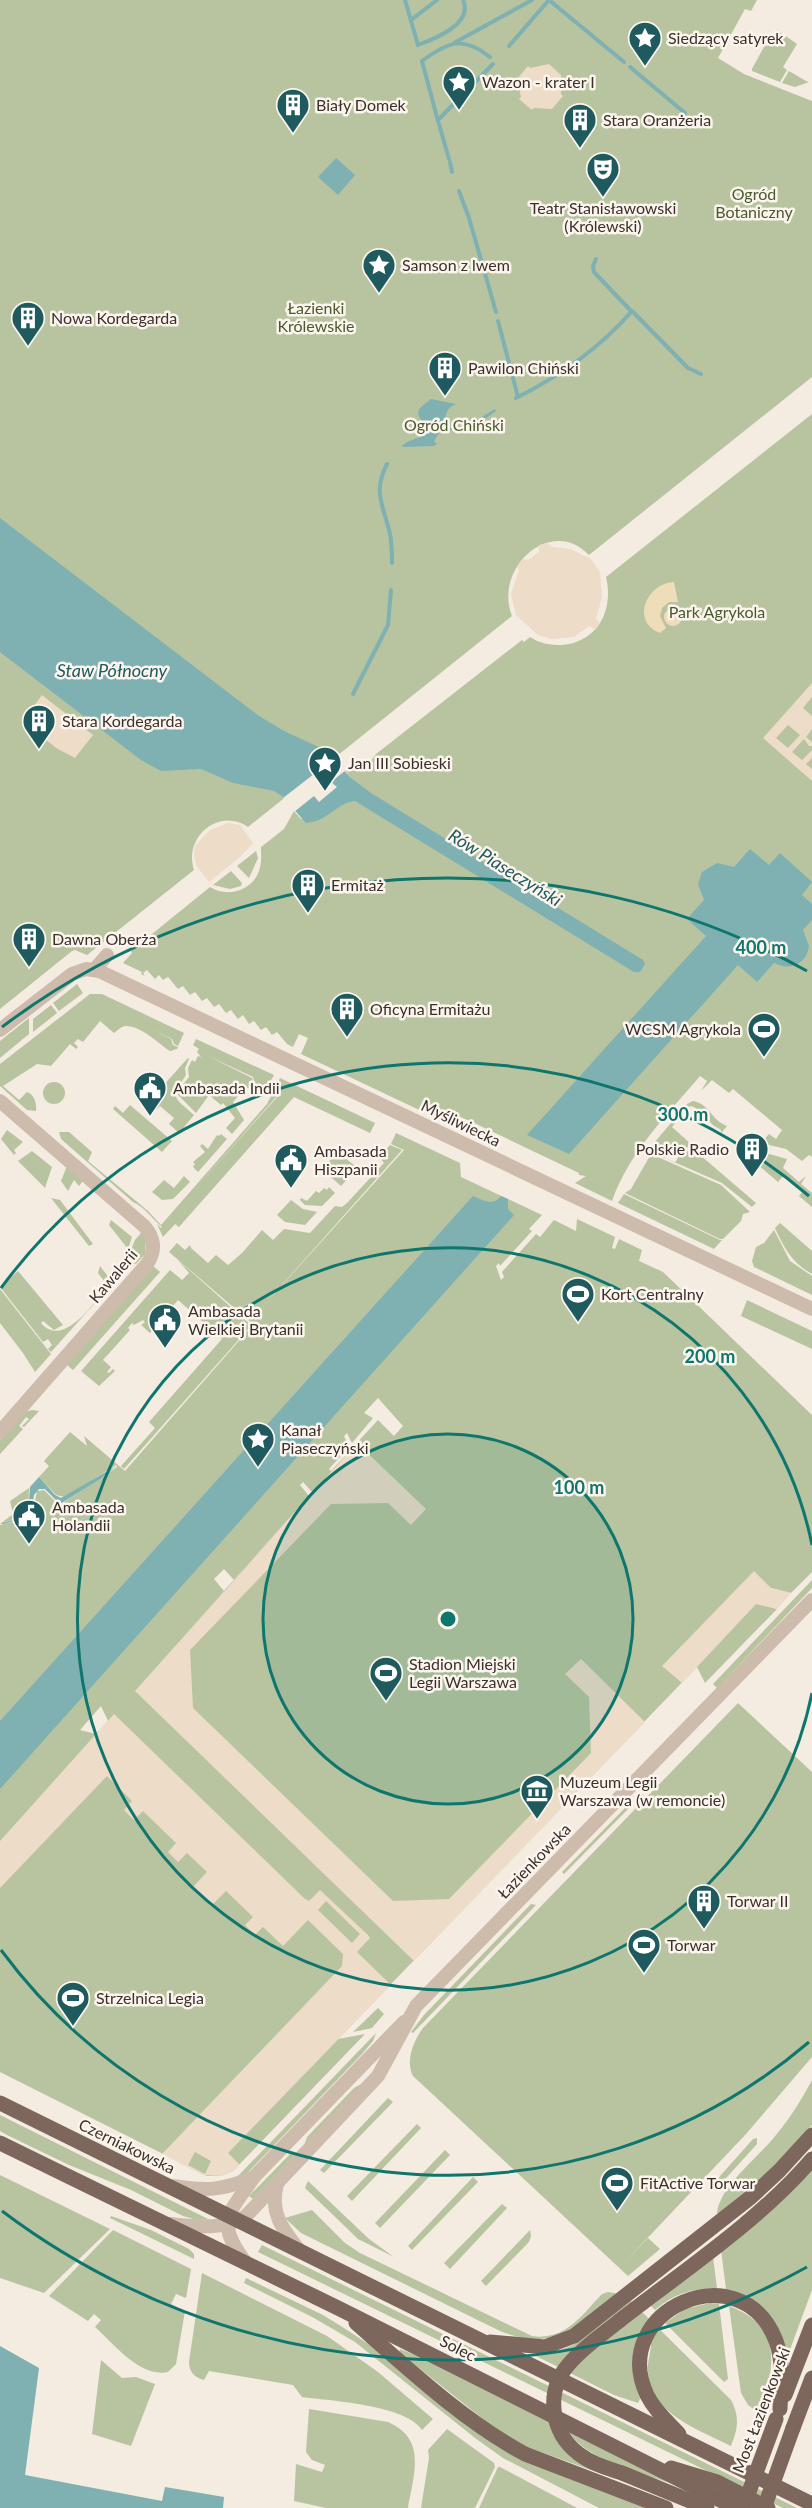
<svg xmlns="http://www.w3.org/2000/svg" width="812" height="2508" font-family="Lato,sans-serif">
	<rect width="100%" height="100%" fill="#f4ebe1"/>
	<g fill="#b8c4a0" fill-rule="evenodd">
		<path d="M 0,0 L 757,0 L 751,11 L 745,9 L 718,58 L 744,74 L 812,101 L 812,377 L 589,555 C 551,515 493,568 512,616 L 248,827 C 220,807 183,836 194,870 L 87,955 L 75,950 L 72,951 L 0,1009 Z"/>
		<polygon points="777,30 797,44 783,67 787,70 780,82 752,71 752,69 765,45 768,46"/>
		<polygon points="789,71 806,81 809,82 795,87 782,83"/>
		<path d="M 812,414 L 812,1157 L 809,1155 L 802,1161 L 786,1149 L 761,1143 L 769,1134 L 776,1139 L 782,1130 L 733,1089 L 729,1093 L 712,1080 L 701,1091 L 707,1081 L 700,1076 C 667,1115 630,1151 612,1201 L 575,1183 L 586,1176 L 579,1175 L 579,1173 L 472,1122 L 454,1114 L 456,1117 L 451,1125 L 301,1054 L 308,1038 L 299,1034 L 293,1047 L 287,1044 L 277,1032 L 272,1035 L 266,1027 L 261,1030 L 254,1021 L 249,1024 L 243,1015 L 238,1019 L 231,1010 L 226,1013 L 219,1004 L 214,1007 L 207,998 L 202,1001 L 195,992 L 190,995 L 183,986 L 178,989 L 168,977 L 163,980 L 159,975 L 155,979 L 147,970 L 143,973 L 145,976 L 141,974 L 142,972 L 123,963 L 132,953 L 131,951 L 210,887 C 227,898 252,891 259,871 C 262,863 261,855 261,847 L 284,829 L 294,811 L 301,819 L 351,778 L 345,770 L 367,766 L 376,754 L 522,640 L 524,642 L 530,637 C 540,644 551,645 562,645 C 598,642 614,610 606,577 Z"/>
		<polygon points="256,851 258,858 249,878 237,866"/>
		<polygon points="231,871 242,883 241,886 230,889 213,885"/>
		<polygon points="77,984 83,993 59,1011 53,1003"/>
		<path d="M 90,994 L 102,994 L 184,1033 L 178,1046 L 174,1044 L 172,1039 L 151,1029 L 171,1039 L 173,1045 L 178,1047 L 177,1049 L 170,1051 C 158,1043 141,1026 126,1026 C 121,1026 117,1031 114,1033 L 100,1021 L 83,1042 L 78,1039 L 74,1043 L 78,1047 L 76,1049 L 70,1044 L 51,1066 L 37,1064 L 3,1086 L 19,1100 L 27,1092 C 34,1094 37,1103 36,1111 L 27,1110 L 0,1086 L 0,1064 Z"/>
		<polygon points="51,1005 57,1013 33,1032 33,1019"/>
		<polygon points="29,1018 29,1034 0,1058 0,1041"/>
		<polygon points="196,1039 274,1075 266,1089 255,1084 253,1077 206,1055 252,1078 255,1085 266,1090 264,1095 246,1087 233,1102 244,1120 232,1134 226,1128 235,1118 223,1103 221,1105 209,1095 196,1113 178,1095 179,1089 189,1077 188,1068 192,1060 195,1062 198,1056 201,1057 197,1052 199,1049 193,1045"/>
		<path d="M 188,1058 L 189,1059 L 185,1068 L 186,1075 C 170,1099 173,1096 194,1115 L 179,1133 L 169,1124 L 174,1118 L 160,1106 L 156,1110 L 142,1099 L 151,1089 L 162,1093 L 164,1091 L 161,1088 Z"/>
		<path d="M 280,1078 L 375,1123 L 370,1133 L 294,1097 L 179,1227 L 175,1224 L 163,1237 L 157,1224 L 161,1228 L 162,1227 C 152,1219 145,1207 133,1202 L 61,1139 L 59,1132 L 69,1132 L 92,1152 L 88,1161 L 148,1211 L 161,1225 L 267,1104 L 272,1094 L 277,1096 L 194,1190 L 278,1096 L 273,1093 Z"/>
		<circle cx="54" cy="1093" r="11"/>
		<path d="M 693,1101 C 710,1104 711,1120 727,1126 L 721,1133 L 721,1130 L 713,1125 L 694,1107 L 690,1106 L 672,1127 L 692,1145 L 678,1152 L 670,1148 L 665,1158 L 675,1163 L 680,1154 L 691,1150 L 699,1157 L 700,1155 L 756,1203 L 752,1207 L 722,1183 L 651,1152 L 654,1143 L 687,1104 Z"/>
		<polygon points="130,1105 172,1141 162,1152 113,1109 115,1106 123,1113"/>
		<polygon points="7,1130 23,1142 14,1150 16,1153 14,1155 1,1139"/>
		<path d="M 396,1133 L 460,1163 L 461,1177 L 542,1215 L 529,1229 L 532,1231 L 500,1266 L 499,1263 L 496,1266 L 501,1280 L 504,1277 L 502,1272 L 536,1234 L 540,1237 L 554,1220 L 576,1231 L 577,1219 L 615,1237 L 612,1248 L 615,1249 L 619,1239 L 642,1250 L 639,1261 L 663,1272 L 812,1415 L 812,1572 L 791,1593 L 771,1588 L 756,1603 L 777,1609 L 705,1683 L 697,1667 L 338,2039 L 365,2034 L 233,2171 L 221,2176 L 207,2176 L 0,2072 L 0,1525 L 21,1520 L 32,1515 L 37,1491 L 44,1490 L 57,1503 L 61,1504 L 117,1467 L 116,1465 L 65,1497 L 56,1495 L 39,1477 L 49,1466 L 44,1461 L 70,1432 L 87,1446 L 84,1436 L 125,1471 L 251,1327 L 232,1311 L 250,1327 L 124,1469 L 121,1466 L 155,1428 L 149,1422 L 222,1339 L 178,1300 L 150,1333 L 141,1325 L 145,1322 L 143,1320 L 134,1325 L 132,1323 L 128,1328 L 130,1330 L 103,1360 L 111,1367 L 107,1372 L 109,1373 L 113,1369 L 115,1371 L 99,1386 L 81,1371 L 170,1270 L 182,1280 L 189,1273 L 178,1260 L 251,1325 L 253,1324 L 169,1252 L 177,1243 L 185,1250 L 190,1245 L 191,1248 L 208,1263 L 216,1255 L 228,1265 L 242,1253 L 262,1230 L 273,1240 L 284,1229 L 310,1233 L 335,1206 L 342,1207 L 347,1203 L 384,1163 L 379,1157 L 390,1145 L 402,1150 L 257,1313 L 404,1150 L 391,1144 ZM 378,1398 L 403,1426 L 394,1436 L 378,1420 L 331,1471 L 329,1469 L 349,1447 L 344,1436 L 347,1433 L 352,1443 L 373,1418 L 364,1413 ZM 303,1482 L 313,1493 L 220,1595 L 224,1591 L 214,1579 L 224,1569 L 234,1580 L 309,1496 L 300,1485 ZM 101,1706 L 108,1721 L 96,1734 L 80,1730 Z"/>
		<polygon points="221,1134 227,1139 198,1172 193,1167 195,1164 193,1162 205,1152 200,1146 202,1144 208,1149 217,1135 219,1136"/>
		<polygon points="744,1142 755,1150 787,1159 783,1168 799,1182 806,1176 801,1184 812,1193 812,1207 799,1196 803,1191 784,1175 778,1182 742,1151 744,1148 741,1145"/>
		<polygon points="32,1151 52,1167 45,1188 18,1161"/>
		<polygon points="337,1152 358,1168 341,1186 325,1172 330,1160"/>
		<polygon points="651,1154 721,1185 750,1212 743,1214 741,1221 723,1239 720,1239 625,1193 631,1189"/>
		<polygon points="67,1166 84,1179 79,1186 74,1180 68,1191 61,1181"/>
		<polygon points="184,1176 190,1182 173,1199 162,1200 152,1192 164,1180 174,1188"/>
		<polygon points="329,1187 335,1193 322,1206 305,1205 300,1200 301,1198 307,1201 316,1191 319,1193 324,1188 327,1190"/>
		<polygon points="624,1194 720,1240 722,1240 714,1249 618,1203"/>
		<polygon points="51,1198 60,1200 93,1244 89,1246"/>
		<polygon points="291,1200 303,1209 317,1212 305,1225 285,1222 277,1215"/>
		<polygon points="111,1220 132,1237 128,1249 109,1225"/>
		<path d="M 780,1223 L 812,1251 L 812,1274 C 792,1263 784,1248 775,1228 Z"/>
		<polygon points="774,1230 790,1261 812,1276 812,1295 754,1267 752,1261 756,1247 764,1243"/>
		<polygon points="142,1232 146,1239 145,1254 136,1264 126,1262 135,1240"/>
		<path d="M 100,1266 L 113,1283 L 51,1352 L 48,1349 L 52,1345 L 48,1339 L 43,1342 L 0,1287 L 18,1271 L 63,1325 L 54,1330 L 43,1321 L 41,1323 C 63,1349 94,1303 108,1286 L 98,1273 Z"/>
		<polygon points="153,1266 160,1272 73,1370 66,1364"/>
		<polygon points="0,1289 51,1354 35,1372 23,1353 0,1323"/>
		<polygon points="747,1300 812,1331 812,1349 741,1316"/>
		<polygon points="32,1410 39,1411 24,1427 22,1426 29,1419 26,1417 19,1426 23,1429 0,1454 0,1440 24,1412"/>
		<polygon points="29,1488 28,1514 0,1524 13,1514 10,1501"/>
		<polygon points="812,1580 812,1588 717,1688 713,1684"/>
		<path d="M 738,1703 L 812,1772 L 812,2057 L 746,2134 L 621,2266 L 648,2238 L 660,2249 L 628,2276 L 413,2076 C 405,2061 414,2040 423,2028 Z"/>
		<polygon points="626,1807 629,1808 564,1874 562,1872"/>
		<polygon points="531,1904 536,1905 413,2033 411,2032 424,2015"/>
		<polygon points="378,2008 384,2014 372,2028 353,2032"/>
		<polygon points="376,2033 373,2041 362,2054 255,2165 247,2173 237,2177"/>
		<path d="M 812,2080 L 812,2125 L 781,2162 L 717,2216 C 716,2189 760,2156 776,2135 C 790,2118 802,2099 812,2080 Z"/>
		<polygon points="363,2083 304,2146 307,2137 354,2088"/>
		<polygon points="388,2098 393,2102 324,2173 320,2170"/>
		<polygon points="0,2115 208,2219 197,2220 183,2216 131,2190 69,2165 7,2135 0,2131"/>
		<polygon points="417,2124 421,2128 352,2201 347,2196"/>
		<polygon points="757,2138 757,2144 717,2188 713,2184 753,2139"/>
		<polygon points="445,2150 450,2155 380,2228 375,2223"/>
		<polygon points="293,2151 294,2156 253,2199 249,2196"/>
		<path d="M 812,2169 L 812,2290 L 788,2355 C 776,2319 765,2300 726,2289 L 721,2250 Z"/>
		<polygon points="0,2175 110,2229 44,2293 0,2278"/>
		<polygon points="473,2177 478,2182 412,2250 408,2246"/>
		<polygon points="308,2181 369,2239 394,2257 358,2239 305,2188"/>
		<polygon points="502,2204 507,2208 450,2269 444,2263"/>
		<path d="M 312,2210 L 345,2243 L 360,2253 L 532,2336 C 565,2341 582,2315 602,2294 L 608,2292 L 620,2294 C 578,2326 556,2353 500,2331 L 301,2233 L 285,2218 Z"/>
		<polygon points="111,2216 151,2230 189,2249 194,2254 194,2259 110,2218"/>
		<path d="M 113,2230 L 191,2269 L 186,2298 L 176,2294 L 171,2304 L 185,2311 L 176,2364 L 168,2372 C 140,2378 114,2344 95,2327 L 101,2320 L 94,2314 L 88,2321 L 49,2296 Z"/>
		<polygon points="530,2230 531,2236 529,2242 486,2286 481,2281"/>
		<polygon points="262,2245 797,2508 783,2508 258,2252"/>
		<path d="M 713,2257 L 717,2288 C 693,2288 673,2294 655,2310 L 651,2306 Z"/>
		<path d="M 202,2273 L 327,2336 L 378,2372 L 433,2419 L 422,2430 C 406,2405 332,2401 302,2397 L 293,2385 L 209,2371 L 204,2380 C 195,2378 189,2372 189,2362 Z"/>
		<polygon points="246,2278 323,2315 344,2328 370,2345 496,2446 648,2508 599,2508 503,2458 475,2438 355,2342 314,2318 244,2283"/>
		<path d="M 631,2301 L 731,2400 C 740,2417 738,2429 731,2446 C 698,2429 652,2415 648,2372 C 647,2362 651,2353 651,2344 L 638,2339 C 628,2358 636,2380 640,2399 L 638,2403 L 614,2395 L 536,2356 L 556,2352 L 573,2345 Z"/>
		<polygon points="710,2303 719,2304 728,2379 724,2382 665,2323 685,2309"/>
		<path d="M 729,2306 C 784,2326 775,2369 759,2413 L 748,2405 L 741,2393 Z"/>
		<path d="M 400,2349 L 423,2358 L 548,2418 C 556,2454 586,2465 616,2479 L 527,2447 L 493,2427 L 399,2352 Z"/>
		<polygon points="101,2360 122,2378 136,2377 155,2384 131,2446 92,2434"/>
		<path d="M 309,2409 L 388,2422 C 427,2439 414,2474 408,2508 L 326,2508 L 294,2501 L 296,2464 L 322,2472 L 325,2465 L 312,2460 L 306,2452 Z"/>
		<path d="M 566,2428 L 676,2485 C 642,2473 585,2461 566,2428 Z"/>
		<polygon points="447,2429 494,2463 495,2467 475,2508 421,2508 429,2458 428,2450"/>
		<polygon points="498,2467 500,2467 577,2508 479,2508"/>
	</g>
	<g fill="#efdcb8">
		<path d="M 674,582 L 678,602 L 669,602 L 662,608 L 660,616 L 666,628 L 660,633 C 630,621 647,583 674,582 Z"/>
		<circle cx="673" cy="617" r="9"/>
	</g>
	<g fill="#ecdcc8" fill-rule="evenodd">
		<polygon points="549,64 561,75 561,94 563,96 552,109 534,108 532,110 519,99 521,97 517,79 528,66 530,68"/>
		<polygon points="547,543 552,547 570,549 591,559 600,572 602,597 596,619 600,623 595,630 589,626 574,637 551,639 538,635 516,615 511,594 519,570 517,566 523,559 528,560 539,552 539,545"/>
		<path d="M 812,683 L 812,697 L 803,708 L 812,716 L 812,729 L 806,737 L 812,742 L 812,746 L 809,746 L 804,739 L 792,752 L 802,760 L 812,750 L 812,758 L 806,764 L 812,769 L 812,781 L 763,738 ZM 788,725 L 800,735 L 788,748 L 776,738 Z"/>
		<polygon points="42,695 93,735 75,758 56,748 23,721"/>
		<polygon points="228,823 240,825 253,843 240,857 209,882 196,865 194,855 195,846 210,830"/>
		<polygon points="357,1443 426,1509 411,1525 388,1503 331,1504 190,1650 193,1708 393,1901 449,1899 591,1753 589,1697 565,1674 581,1659 645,1722 414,1961 135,1691"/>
		<polygon points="754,1571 771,1588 791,1593 777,1609 756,1604 682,1683 662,1666"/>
		<path d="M 114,1714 L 304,1898 L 309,1901 L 320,1890 L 368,1935 L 370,1938 L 357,1952 L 391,1985 L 228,2153 L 240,2165 L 233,2171 L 221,2176 L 203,2175 L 162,2154 L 342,1966 L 343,1954 L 308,1920 L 283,1946 L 263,1927 L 255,1935 L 245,1925 L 253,1917 L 226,1891 L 211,1906 L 192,1888 L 207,1872 L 187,1853 L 178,1862 L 168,1852 L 176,1843 L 143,1811 L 134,1820 L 124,1810 L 132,1801 L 107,1776 L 0,1888 L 0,1841 ZM 326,1901 L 360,1934 L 352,1943 L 318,1910 ZM 195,2152 L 211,2161 L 205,2174 L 188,2165 Z"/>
	</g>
	<g fill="#7fb0b2">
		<polygon points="336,158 355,175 338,195 318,177"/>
		<path d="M 431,399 L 456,404 C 446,408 444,416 446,427 C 462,431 478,419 495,409 L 496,411 L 470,430 L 441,430 L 434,441 L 437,444 L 434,446 L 404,447 L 402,446 C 411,437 425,440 427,428 C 413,411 417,410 431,399 Z"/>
		<path d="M 0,518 L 259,716 L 284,731 L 325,750 L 351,778 L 371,793 L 643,960 L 645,964 L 640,972 L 634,972 L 355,801 C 338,802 327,822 306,823 L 282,796 L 274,791 L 233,783 L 201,769 L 161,771 L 141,760 L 0,652 Z"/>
		<path d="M 750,849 L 769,865 L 780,853 L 812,882 L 802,895 L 812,904 L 812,920 L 803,930 L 809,946 C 806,965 790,971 774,963 L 757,982 L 738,965 L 569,1154 L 527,1135 L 706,936 L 687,919 L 704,900 L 698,884 L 702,872 L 717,863 L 734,867 Z"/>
		<path d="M 473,1196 C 483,1200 493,1207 501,1196 L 508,1199 L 508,1209 L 514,1215 L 0,1789 L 0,1721 Z"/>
		<polygon points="116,1466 100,1479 60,1504 45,1489 39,1489 34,1495 30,1516 4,1524 0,1524 28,1515 30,1487 39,1477 55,1495 61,1498"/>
		<polygon points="0,2346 39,2368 25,2475 162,2501 165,2487 224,2497 223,2508 0,2508"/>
	</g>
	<polygon fill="#f4ebe1" points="336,757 346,770 331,782 337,787 319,802 314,796 294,812 283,798"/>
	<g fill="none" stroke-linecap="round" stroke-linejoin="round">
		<g stroke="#7fb0b2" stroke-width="4">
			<polyline points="405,0 418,45"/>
			<polyline points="549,0 624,62"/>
			<polyline points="411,20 437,0"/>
			<polyline points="454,43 532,0"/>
			<path d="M 418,45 C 434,39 474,24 463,0"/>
			<polyline points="509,46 549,0"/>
			<path d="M 422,61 C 448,42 463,35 490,57"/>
			<polyline points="422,61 438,121"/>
			<polyline points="630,67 685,113"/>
			<polyline points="438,120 493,64"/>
			<polyline points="439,124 449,159"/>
			<polyline points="450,162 452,172"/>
			<polyline points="459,191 469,218 496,312"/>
			<polyline points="596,259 593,266 594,272 631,311"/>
			<polyline points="498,321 518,397"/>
			<path d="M 516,398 C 560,376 599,349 632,311 L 688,368 L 701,374"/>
			<path d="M 387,464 C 372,493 384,506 390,534 C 392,544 392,553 392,563"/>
			<polyline points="353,694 388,625 391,590"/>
		</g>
		<g stroke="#cdbbac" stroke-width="14">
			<polyline points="95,969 107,955"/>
			<polyline points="0,1030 72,974 86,969 99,971 812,1309"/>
			<path d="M 0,1101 L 144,1226 C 155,1238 156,1251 147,1264 L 0,1432"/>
			<path d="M 277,2184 C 269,2213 283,2230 300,2251"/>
			<path d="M 172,2186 C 207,2191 221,2191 254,2177"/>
			<path d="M 169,2224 C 195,2226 223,2231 246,2216 L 378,2076 L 416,2006 L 812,1600"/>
			<path d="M 246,2263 C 214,2221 229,2214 254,2177 L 404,2022"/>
		</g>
		<g stroke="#7d675c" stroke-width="15">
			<polyline points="0,2103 812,2504"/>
			<polyline points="0,2143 340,2309 736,2508"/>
			<path d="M 619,2321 C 682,2272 760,2220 812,2159"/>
			<path d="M 356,2323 C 407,2368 465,2422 525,2454 L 666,2508"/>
			<polyline points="490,2342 545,2347 574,2336 751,2197 779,2171 812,2135"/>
			<polyline points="785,2395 812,2325"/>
			<polyline points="793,2428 812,2378"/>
			<path d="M 679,2434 C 668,2422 655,2411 647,2395 C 607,2309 742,2251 776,2341 C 784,2363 781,2386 780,2409"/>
			<polyline points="671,2468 717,2482 768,2508"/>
			<polyline points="622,2473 707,2508"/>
		</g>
		<g stroke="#7d675c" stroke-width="15">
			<path d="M 619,2321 C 602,2335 583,2347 569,2364 C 545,2391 550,2432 579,2454 C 592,2464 607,2468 622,2473"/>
			<polyline points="743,2508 776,2419"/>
			<polyline points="764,2508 793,2428"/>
		</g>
	</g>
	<circle cx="448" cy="1619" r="185" fill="#0f766e" fill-opacity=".12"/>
	<g fill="none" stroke="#0f766e" stroke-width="3">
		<circle cx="448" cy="1619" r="185"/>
		<path d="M812 1693A371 371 0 1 1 812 1545"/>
		<path d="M809 2042A556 556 0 0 1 1 1950M1 1288A556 556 0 0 1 809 1196"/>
		<path d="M807 2267A741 741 0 0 1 2 2211M2 1027A741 741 0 0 1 807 971"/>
	</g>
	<defs>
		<g id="sight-pin" transform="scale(1.725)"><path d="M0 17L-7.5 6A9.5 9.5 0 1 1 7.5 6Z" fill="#1f5a5e" stroke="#fbf5ee"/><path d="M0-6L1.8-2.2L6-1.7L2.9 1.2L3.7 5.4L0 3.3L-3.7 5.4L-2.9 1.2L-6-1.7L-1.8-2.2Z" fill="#fff"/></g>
		<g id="building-pin" transform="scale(1.725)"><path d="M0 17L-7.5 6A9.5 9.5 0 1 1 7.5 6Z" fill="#1f5a5e" stroke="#fbf5ee"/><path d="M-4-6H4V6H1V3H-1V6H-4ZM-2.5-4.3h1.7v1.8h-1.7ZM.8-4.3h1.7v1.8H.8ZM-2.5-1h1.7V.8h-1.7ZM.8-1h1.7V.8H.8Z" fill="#fff"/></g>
		<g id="theatre-pin" transform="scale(1.725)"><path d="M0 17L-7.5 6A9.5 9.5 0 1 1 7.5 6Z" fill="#1f5a5e" stroke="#fbf5ee"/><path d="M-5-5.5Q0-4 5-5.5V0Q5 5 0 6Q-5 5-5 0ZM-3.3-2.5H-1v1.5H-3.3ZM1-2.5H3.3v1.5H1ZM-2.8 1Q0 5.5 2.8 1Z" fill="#fff"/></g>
		<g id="stadium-pin" transform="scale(1.725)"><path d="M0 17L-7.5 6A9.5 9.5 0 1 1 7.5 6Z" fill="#1f5a5e" stroke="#fbf5ee"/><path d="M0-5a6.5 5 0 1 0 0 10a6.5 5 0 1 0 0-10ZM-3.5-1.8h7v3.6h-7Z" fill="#fff"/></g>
		<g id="civic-pin" transform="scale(1.725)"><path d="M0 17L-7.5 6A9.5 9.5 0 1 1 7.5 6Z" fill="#1f5a5e" stroke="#fbf5ee"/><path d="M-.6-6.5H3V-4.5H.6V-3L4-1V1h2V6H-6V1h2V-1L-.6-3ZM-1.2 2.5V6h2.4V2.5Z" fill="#fff"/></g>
		<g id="museum-pin" transform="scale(1.725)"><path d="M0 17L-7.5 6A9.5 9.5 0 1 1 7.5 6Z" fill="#1f5a5e" stroke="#fbf5ee"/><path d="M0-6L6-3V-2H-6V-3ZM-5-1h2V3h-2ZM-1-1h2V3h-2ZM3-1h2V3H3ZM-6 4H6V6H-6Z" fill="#fff"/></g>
	</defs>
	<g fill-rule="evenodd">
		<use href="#sight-pin" x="645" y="38"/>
		<use href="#sight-pin" x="459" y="82"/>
		<use href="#building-pin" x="293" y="105"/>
		<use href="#building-pin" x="580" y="120"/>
		<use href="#theatre-pin" x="603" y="169"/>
		<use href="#sight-pin" x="379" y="265"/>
		<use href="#building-pin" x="28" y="318"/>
		<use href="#building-pin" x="445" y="368"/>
		<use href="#building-pin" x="39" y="721"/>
		<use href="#sight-pin" x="325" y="763"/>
		<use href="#building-pin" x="308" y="885"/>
		<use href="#building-pin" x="29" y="939"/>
		<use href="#building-pin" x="347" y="1009"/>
		<use href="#stadium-pin" x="764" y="1029"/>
		<use href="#civic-pin" x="150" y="1088"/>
		<use href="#building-pin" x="752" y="1149"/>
		<use href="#civic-pin" x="291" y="1160"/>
		<use href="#stadium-pin" x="578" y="1294"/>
		<use href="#civic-pin" x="165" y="1320"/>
		<use href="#sight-pin" x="258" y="1439"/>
		<use href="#civic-pin" x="29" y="1516"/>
		<use href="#stadium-pin" x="386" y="1673"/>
		<use href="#museum-pin" x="537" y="1791"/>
		<use href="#building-pin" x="704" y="1901"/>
		<use href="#stadium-pin" x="644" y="1945"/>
		<use href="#stadium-pin" x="73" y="1998"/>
		<use href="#stadium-pin" x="617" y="2183"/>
	</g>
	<g text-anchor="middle" stroke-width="5" stroke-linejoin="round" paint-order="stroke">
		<g font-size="16" fill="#3b302b" stroke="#fbf5ee" text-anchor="start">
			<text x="668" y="44">Siedzący satyrek</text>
			<text x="482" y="88">Wazon - krater I</text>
			<text x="316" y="111">Biały Domek</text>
			<text x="603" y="126">Stara Oranżeria</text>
			<text x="603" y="214" text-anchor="middle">Teatr Stanisławowski<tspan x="603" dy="18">(Królewski)</tspan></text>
			<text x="402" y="271">Samson z lwem</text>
			<text x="51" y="324">Nowa Kordegarda</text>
			<text x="468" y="374">Pawilon Chiński</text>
			<text x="62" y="727">Stara Kordegarda</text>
			<text x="348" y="769">Jan III Sobieski</text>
			<text x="331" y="891">Ermitaż</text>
			<text x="52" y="945">Dawna Oberża</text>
			<text x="370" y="1015">Oficyna Ermitażu</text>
			<text x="741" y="1035" text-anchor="end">WCSM Agrykola</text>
			<text x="173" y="1094">Ambasada Indii</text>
			<text x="729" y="1155" text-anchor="end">Polskie Radio</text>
			<text x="314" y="1157">Ambasada<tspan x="314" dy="18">Hiszpanii</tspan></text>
			<text x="601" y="1300">Kort Centralny</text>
			<text x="188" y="1317">Ambasada<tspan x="188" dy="18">Wielkiej Brytanii</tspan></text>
			<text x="281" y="1436">Kanał<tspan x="281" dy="18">Piaseczyński</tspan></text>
			<text x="52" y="1513">Ambasada<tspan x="52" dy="18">Holandii</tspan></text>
			<text x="409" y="1670">Stadion Miejski<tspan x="409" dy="18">Legii Warszawa</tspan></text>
			<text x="560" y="1788">Muzeum Legii<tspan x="560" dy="18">Warszawa (w remoncie)</tspan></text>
			<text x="727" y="1907">Torwar II</text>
			<text x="667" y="1951">Torwar</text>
			<text x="96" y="2004">Strzelnica Legia</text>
			<text x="640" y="2189">FitActive Torwar</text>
		</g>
		<g font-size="16" fill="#4a5a2e" stroke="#fbf5ee">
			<text x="754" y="200">Ogród<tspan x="754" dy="18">Botaniczny</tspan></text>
			<text x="316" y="314">Łazienki<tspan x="316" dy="18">Królewskie</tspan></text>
			<text x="454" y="431">Ogród Chiński</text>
			<text x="717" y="618">Park Agrykola</text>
		</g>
		<g font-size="16" fill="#3b302b" stroke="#fbf5ee">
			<text transform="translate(461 1123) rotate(26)" y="6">Myśliwiecka</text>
			<text transform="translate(113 1276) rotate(-50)" y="6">Kawalerii</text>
			<text transform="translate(534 1861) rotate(-46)" y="6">Łazienkowska</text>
			<text transform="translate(127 2146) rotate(26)" y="6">Czerniakowska</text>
			<text transform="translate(458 2348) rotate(27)" y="6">Solec</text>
			<text transform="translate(761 2410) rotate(-69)" y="6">Most Łazienkowski</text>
		</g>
		<g font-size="18" font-style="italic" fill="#1f5a5e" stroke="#fbf5ee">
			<text x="112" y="677">Staw Północny</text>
			<text transform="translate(505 868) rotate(32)" y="6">Rów Piaseczyński</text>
		</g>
	</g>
	<circle cx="448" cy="1619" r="9" fill="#0f766e" stroke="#fbf5ee" stroke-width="3"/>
	<g font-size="18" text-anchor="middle" font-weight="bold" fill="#0f766e" stroke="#fbf5ee" stroke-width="5" stroke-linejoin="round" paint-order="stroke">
		<text x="761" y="954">400 m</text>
		<text x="683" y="1121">300 m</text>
		<text x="710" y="1363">200 m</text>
		<text x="579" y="1494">100 m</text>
	</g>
</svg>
